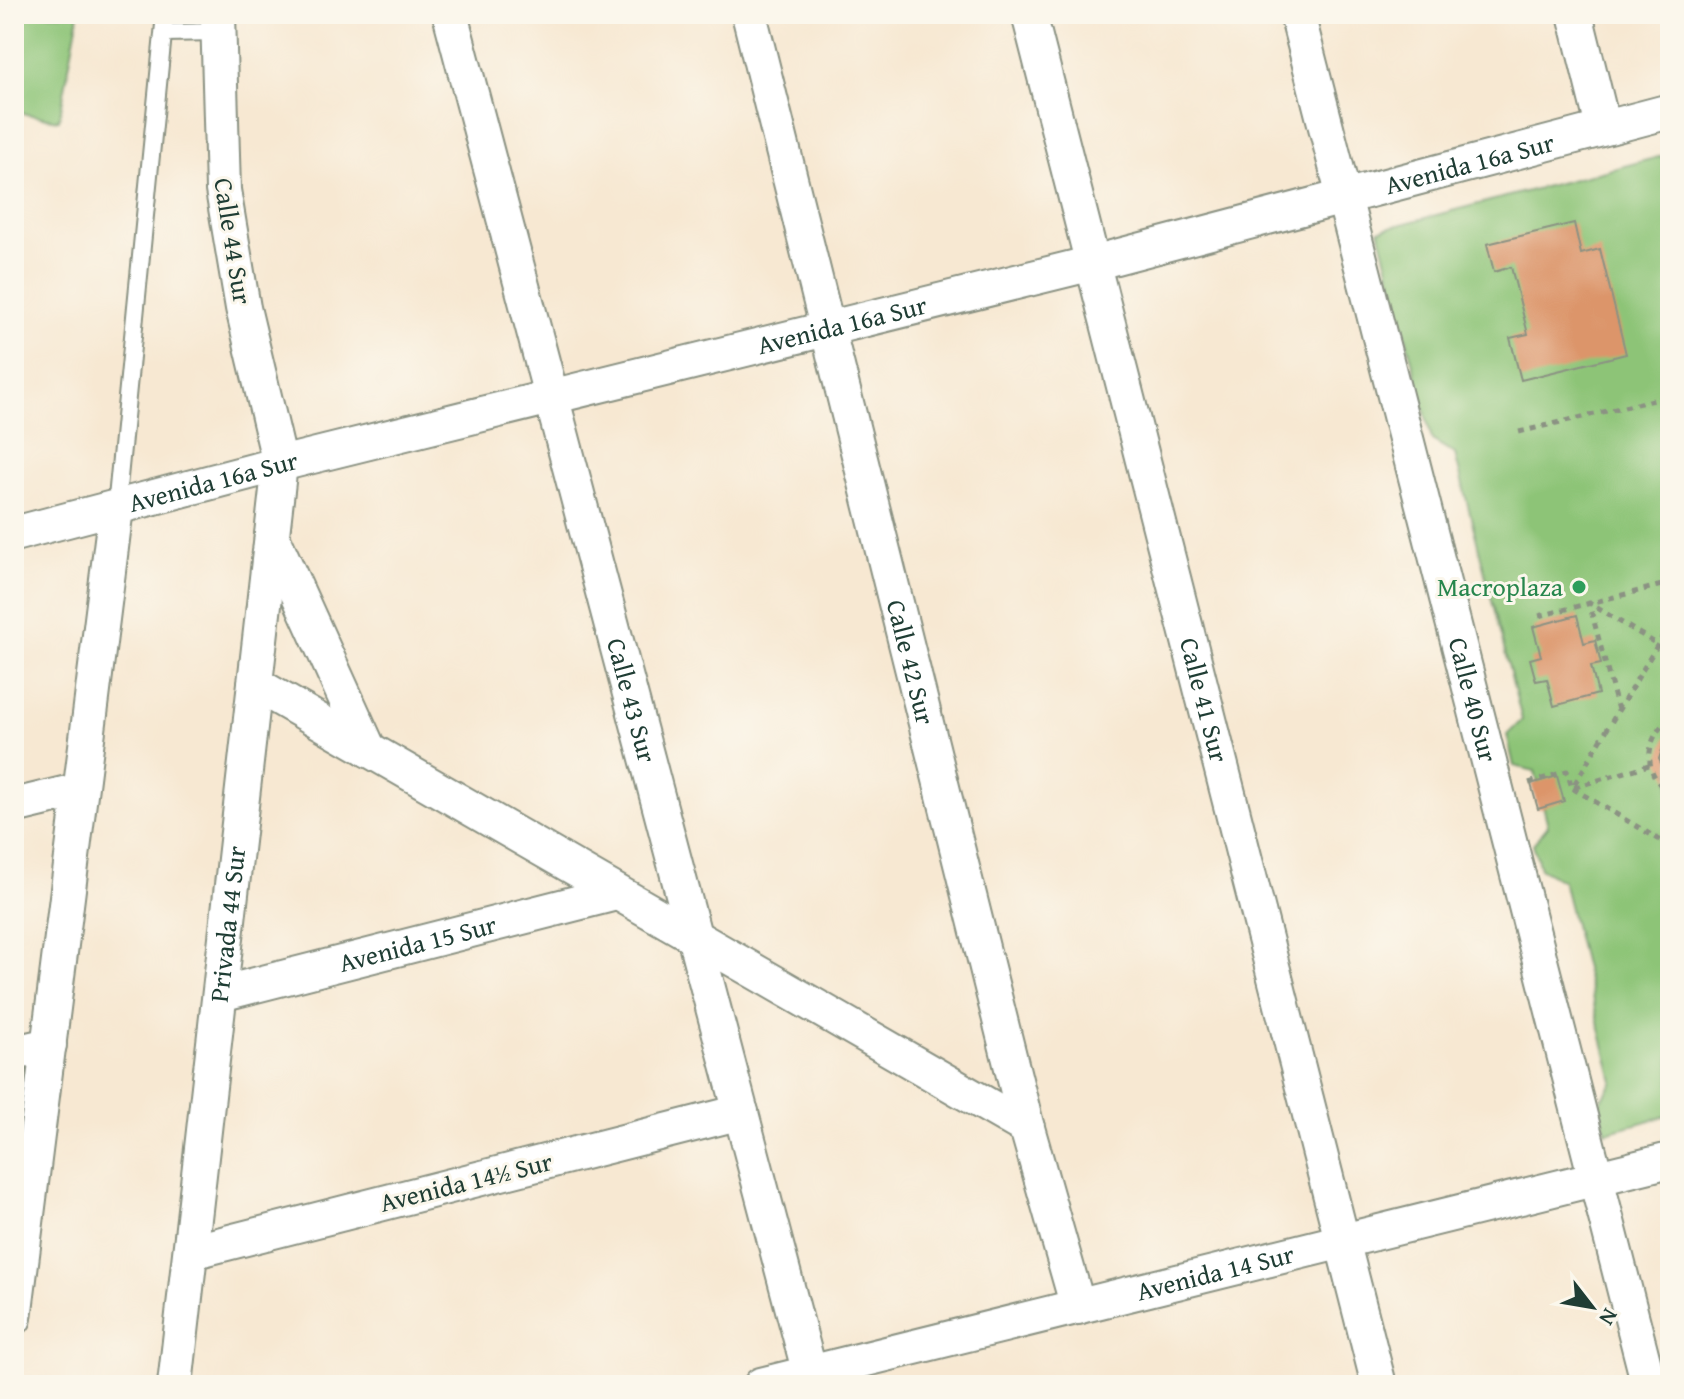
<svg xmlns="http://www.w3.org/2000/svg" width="1684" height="1399" font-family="'Gentium Book Plus',serif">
	<rect width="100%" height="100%" fill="#fbf7ec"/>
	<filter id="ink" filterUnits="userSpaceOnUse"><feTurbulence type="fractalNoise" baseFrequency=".0125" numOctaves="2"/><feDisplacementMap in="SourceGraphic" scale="16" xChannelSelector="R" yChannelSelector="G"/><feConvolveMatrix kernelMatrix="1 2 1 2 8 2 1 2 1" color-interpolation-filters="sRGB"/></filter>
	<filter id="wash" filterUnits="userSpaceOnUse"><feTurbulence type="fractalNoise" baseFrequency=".006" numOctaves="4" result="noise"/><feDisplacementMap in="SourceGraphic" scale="32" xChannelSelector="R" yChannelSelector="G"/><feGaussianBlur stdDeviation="1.8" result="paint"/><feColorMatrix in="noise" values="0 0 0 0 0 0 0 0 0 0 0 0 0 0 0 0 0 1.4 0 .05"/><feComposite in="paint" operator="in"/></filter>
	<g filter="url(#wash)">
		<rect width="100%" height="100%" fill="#f7e8d2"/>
		<g fill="#8dc477" stroke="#568056" stroke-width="2">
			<polygon points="14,14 79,14 59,120 14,112"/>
			<polygon points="1670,154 1670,1115 1606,1132 1599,1105 1613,1081 1563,881 1540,868 1533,844 1548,826 1535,771 1514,766 1507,735 1522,720 1455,454 1432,440 1379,230"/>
		</g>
		<g id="blocks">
			<g fill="#dc956a">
				<polygon points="1574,223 1581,254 1600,249 1626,354 1521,380 1510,338 1528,334 1511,267 1494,272 1487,244"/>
				<polygon points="1577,615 1584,643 1595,640 1601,664 1591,666 1598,694 1554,706 1547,679 1536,681 1530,659 1541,656 1533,627"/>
				<polygon points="1670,736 1670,781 1659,759 1666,738"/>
				<polygon points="1557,776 1564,801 1538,809 1531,784"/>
			</g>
		</g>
	</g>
	<g filter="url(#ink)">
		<use href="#blocks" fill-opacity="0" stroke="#8b9283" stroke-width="2"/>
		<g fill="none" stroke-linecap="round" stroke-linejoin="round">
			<g stroke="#8b9283" stroke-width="20">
				<g id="service">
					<polyline points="164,33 218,32"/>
					<polyline points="116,508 165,14"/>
				</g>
			</g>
			<g stroke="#8b9283" stroke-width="38">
				<g id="minor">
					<path id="s1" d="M 450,14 L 813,1385"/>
					<path id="s2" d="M 749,14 L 1027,1128 L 1078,1307"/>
					<path id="s3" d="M 1029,14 L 1379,1385"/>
					<path id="s4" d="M 1297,14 L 1649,1385"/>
					<polyline points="1575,14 1603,127"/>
					<path id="s5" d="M 14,534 L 280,464 L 1093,263 L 1670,111"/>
					<polyline points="272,536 369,750"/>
					<polyline points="255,684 1027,1128"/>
					<polyline points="14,806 80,790"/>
					<path id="s6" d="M 220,994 L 616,893"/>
					<polyline points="14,1053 49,1045"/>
					<polyline points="191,1252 741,1112"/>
					<polyline points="14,1318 116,508"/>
					<path id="s7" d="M 175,1385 L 280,464 L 243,308 L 223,190 L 218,14"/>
					<path id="s8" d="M 761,1385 L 1670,1160"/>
				</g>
			</g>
			<g stroke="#8b9283" stroke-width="5" stroke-dasharray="6 6" stroke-linecap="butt">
				<polyline points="1519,432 1670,396"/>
				<polyline points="1539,616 1670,583"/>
				<polyline points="1670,624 1572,788 1670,846"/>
				<polyline points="1618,710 1589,603 1670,652"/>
				<path d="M 1670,718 C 1645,737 1641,774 1670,793"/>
				<polyline points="1529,783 1567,771 1572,788 1649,765"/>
			</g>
			<use href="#service" stroke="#fff" stroke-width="16"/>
			<use href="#minor" stroke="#fff" stroke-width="34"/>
		</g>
	</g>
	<circle fill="#2e9e5b" stroke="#fbf7ec" stroke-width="3" cx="1579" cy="587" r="8"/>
	<g text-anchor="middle" stroke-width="6" stroke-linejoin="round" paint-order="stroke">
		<g font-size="26" fill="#1f3d34" stroke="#fbf7ec">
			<text dy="9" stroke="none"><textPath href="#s5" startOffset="1502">Avenida 16a Sur</textPath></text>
			<text transform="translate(233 241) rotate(81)" y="9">Calle 44 Sur</text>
			<text dy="9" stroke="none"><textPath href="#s5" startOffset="854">Avenida 16a Sur</textPath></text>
			<text dy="9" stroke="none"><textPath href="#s5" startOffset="206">Avenida 16a Sur</textPath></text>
			<text dy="9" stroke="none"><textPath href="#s2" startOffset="668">Calle 42 Sur</textPath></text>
			<text dy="9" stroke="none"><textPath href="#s1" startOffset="710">Calle 43 Sur</textPath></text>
			<text dy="9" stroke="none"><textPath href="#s4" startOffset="708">Calle 40 Sur</textPath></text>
			<text dy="9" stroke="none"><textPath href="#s3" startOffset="708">Calle 41 Sur</textPath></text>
			<text dy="9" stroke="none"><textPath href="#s7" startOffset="464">Privada 44 Sur</textPath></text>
			<text dy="9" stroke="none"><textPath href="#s6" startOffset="204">Avenida 15 Sur</textPath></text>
			<text transform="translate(466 1182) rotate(-14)" y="9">Avenida 14½ Sur</text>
			<text dy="9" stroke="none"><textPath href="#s8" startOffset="468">Avenida 14 Sur</textPath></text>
		</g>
		<g font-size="26" fill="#27864d" stroke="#fbf7ec" text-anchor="end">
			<text x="1563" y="596">Macroplaza</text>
		</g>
	</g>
	<rect width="1684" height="1399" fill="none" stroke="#fbf7ec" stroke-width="48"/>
	<g transform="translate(1592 1307) rotate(121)" stroke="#fbf7ec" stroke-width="6" paint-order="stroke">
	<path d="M0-6L14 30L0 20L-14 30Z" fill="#1f3d34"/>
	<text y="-12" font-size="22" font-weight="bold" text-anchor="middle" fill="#1f3d34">N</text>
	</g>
</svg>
